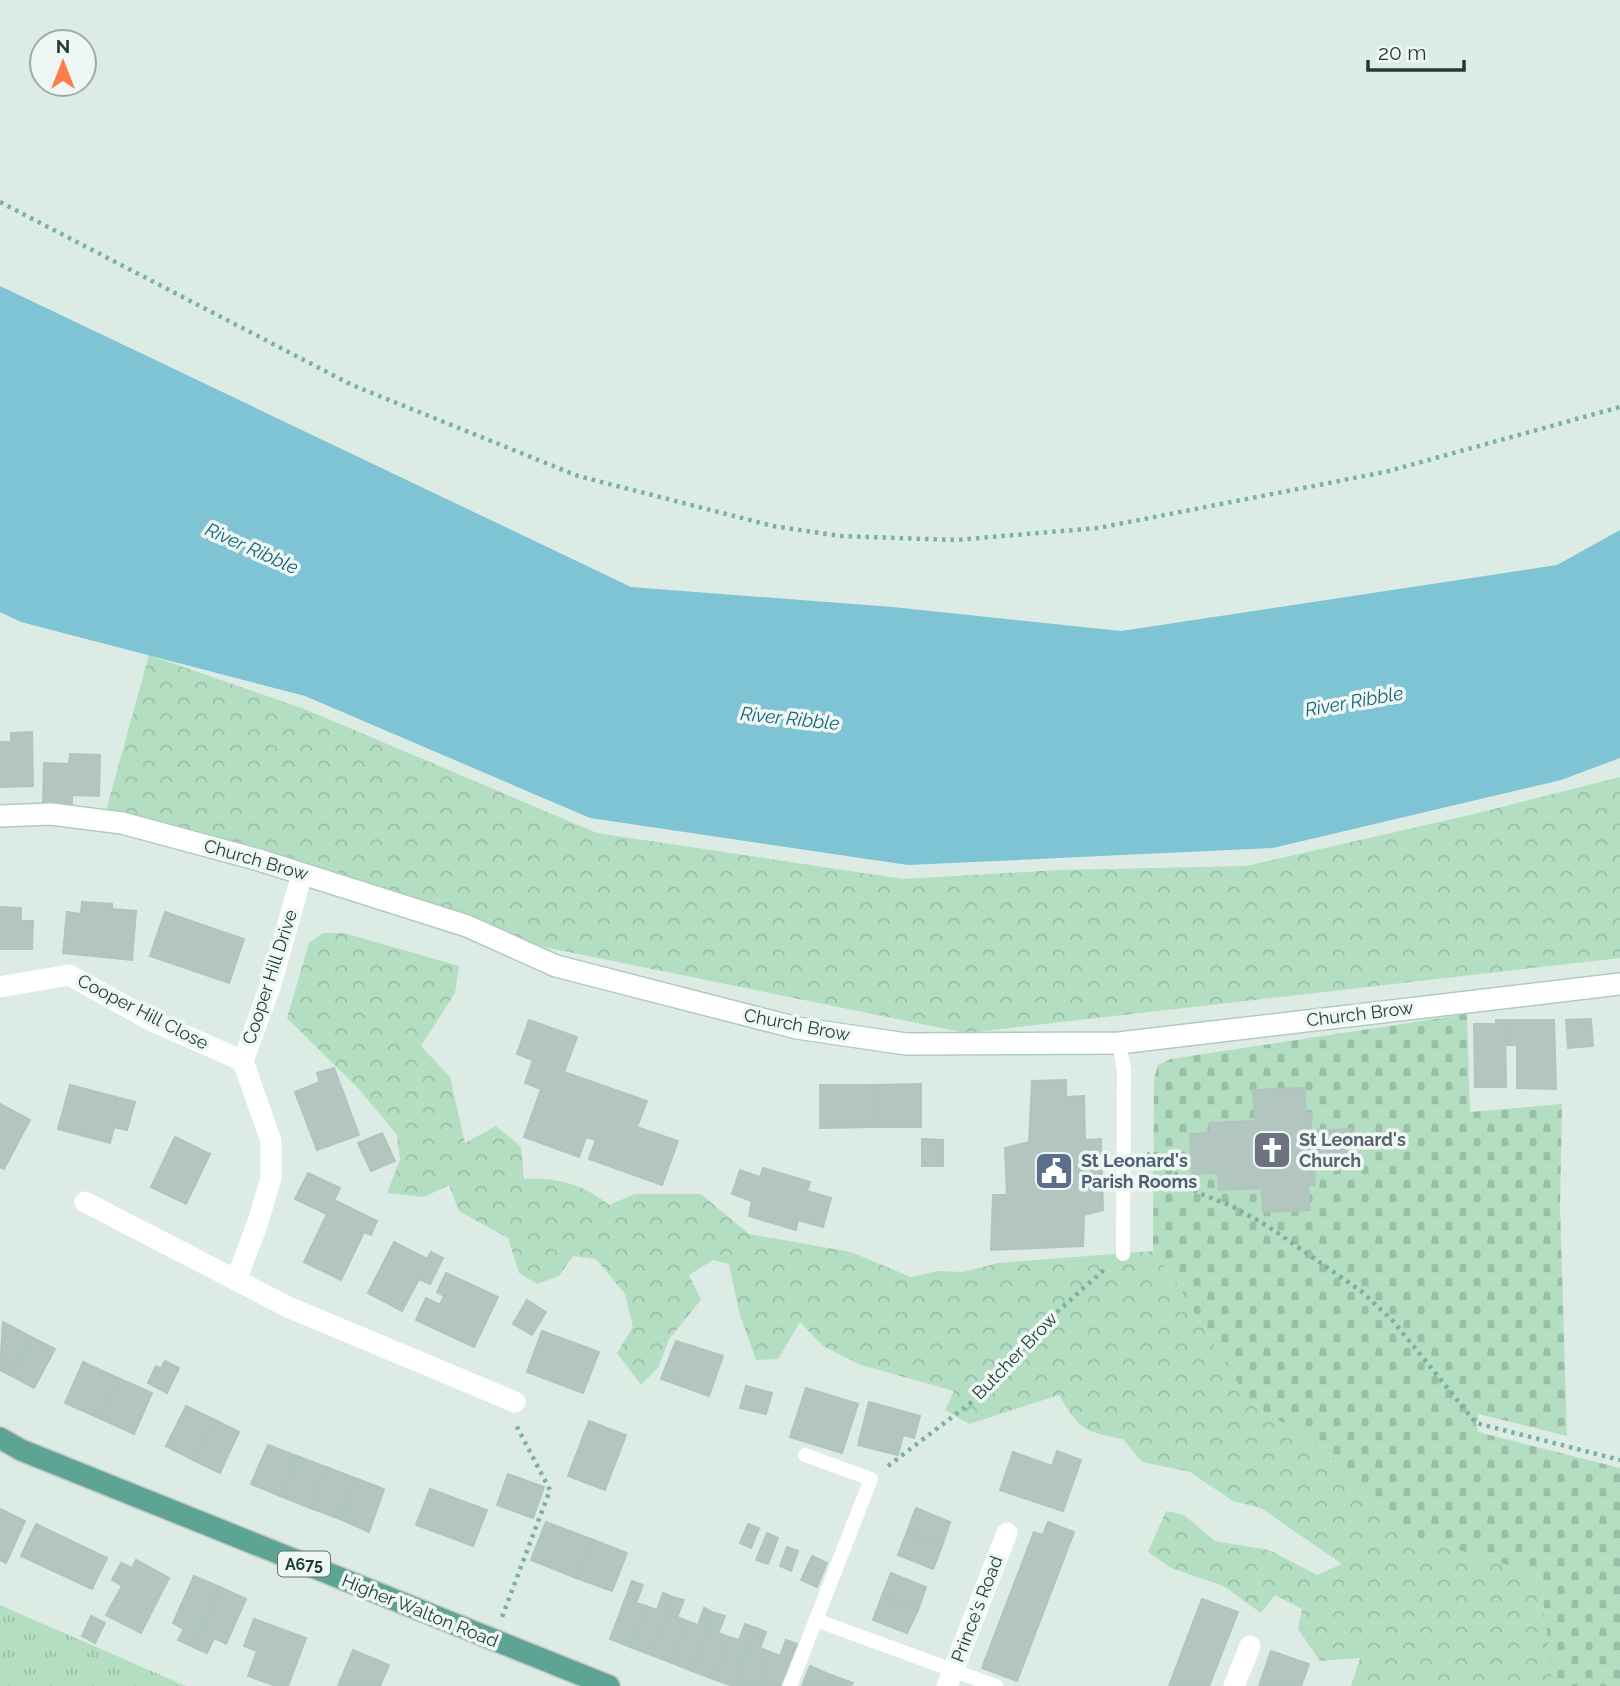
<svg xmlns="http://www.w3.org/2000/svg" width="1620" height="1686" font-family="Raleway,sans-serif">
	<defs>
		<pattern id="grass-tufts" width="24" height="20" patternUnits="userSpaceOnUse" patternTransform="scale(1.75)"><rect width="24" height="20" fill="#b4dec1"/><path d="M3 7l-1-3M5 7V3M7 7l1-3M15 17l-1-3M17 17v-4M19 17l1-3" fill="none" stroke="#9abfa6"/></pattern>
		<pattern id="forest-crowns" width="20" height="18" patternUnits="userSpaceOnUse" patternTransform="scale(1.75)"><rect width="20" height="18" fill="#b4dec1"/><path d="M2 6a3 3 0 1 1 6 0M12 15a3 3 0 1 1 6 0" fill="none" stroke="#9abfa6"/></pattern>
		<pattern id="cemetery-stones" width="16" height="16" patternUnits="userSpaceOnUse" patternTransform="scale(1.75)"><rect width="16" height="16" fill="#b4dec1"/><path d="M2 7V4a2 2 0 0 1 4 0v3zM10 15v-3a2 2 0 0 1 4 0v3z" fill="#9abfa6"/></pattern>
	</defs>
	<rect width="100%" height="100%" fill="#ddebe5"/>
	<polygon fill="url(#grass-tufts)" points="0,1605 165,1677 186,1686 0,1686"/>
	<g fill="url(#forest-crowns)">
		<polygon points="149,655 307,710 597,833 904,879 1058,870 1246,866 1474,814 1620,777 1620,958 966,1033 544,947 102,825"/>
		<path d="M 323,933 L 344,933 L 459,966 L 455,993 L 421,1046 L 450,1077 L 465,1143 L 496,1126 L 521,1147 L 524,1179 C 557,1177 583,1184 609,1205 L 635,1194 L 701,1194 L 749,1234 L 851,1252 L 911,1277 L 938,1271 L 963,1272 L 998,1263 L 1153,1251 L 1171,1274 L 1250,1403 L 1323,1447 L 1413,1536 L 1540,1575 L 1553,1686 L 1351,1686 L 1360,1658 L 1320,1661 L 1298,1629 L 1302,1609 L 1275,1595 L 1261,1613 L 1223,1586 L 1171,1568 L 1148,1552 L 1166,1511 L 1184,1515 L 1215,1541 L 1269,1550 L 1317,1575 L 1342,1564 L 1261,1508 L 1233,1501 L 1190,1472 L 1142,1462 L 1123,1439 C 1085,1432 1079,1430 1059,1395 L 969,1424 L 945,1410 L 954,1391 L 861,1365 L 823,1346 L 800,1322 L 778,1359 L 756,1360 L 739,1312 L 729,1264 L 713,1260 L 689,1275 L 701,1300 L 669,1339 L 658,1368 L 641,1385 L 617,1353 L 633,1327 L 625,1294 L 596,1259 L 573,1256 L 559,1276 L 537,1284 L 519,1273 L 508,1238 L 459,1211 L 449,1185 L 424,1197 L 387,1193 L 400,1160 L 397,1135 L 358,1088 L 287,1018 L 309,943 Z"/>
	</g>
	<path fill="url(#cemetery-stones)" fill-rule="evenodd" d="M 1467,1014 L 1470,1112 L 1562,1104 L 1560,1206 L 1567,1436 L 1479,1414 L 1476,1423 L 1478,1432 L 1620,1468 L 1620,1686 L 1553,1686 L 1540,1575 L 1413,1536 L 1323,1447 L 1250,1403 L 1171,1274 L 1153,1251 L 1154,1079 L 1158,1065 L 1171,1059 ZM 1304,1088 L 1306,1113 L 1311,1113 L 1311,1131 L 1352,1129 L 1353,1165 L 1314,1167 L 1315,1185 L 1308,1185 L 1309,1210 L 1264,1212 L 1262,1188 L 1219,1190 L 1210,1123 L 1255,1121 L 1253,1090 Z"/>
	<polygon fill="#7fc4d5" points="0,286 631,587 893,607 1121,631 1557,565 1620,530 1620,758 1561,780 1273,848 908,865 590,818 305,696 21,622 0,612"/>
	<g fill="#b2c5be" stroke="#afc5bd" stroke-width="2">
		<polygon points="32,732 33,786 0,787 0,742 11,742 11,733"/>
		<polygon points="70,754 100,755 99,796 72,795 72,804 43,803 44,763 69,764"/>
		<polygon points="82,902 112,904 112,909 136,911 132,960 63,953 67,912 81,914"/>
		<polygon points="0,907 21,908 21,921 33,921 32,949 0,949"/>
		<polygon points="165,912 244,939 229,983 150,956"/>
		<polygon points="1591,1019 1593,1046 1568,1048 1566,1020"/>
		<polygon points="529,1020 577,1037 564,1072 647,1101 637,1127 678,1141 662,1185 589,1159 596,1140 586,1137 579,1157 524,1137 541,1089 525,1083 533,1060 517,1054"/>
		<polygon points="1496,1020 1505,1020 1506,1087 1475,1087 1474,1024 1496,1024"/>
		<polygon points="1505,1020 1554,1020 1556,1089 1517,1088 1517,1045 1505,1045"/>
		<polygon points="334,1068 359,1135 317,1150 295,1092 320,1082 317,1073"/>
		<polygon points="1066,1080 1066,1097 1084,1096 1085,1140 1101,1139 1103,1210 1084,1215 1083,1246 991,1250 993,1195 1007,1195 1005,1148 1029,1142 1032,1081"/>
		<polygon points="921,1084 921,1127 873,1127 872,1085"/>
		<polygon points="70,1085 135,1102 127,1130 114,1127 110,1143 58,1129"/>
		<polygon points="820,1085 872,1085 873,1127 820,1128"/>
		<polygon points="1304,1088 1306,1113 1311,1113 1311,1131 1352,1129 1353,1165 1314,1167 1315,1185 1308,1185 1310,1210 1263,1212 1262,1188 1219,1190 1218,1173 1192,1174 1190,1134 1210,1133 1210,1123 1255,1121 1253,1090"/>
		<polygon points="0,1104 30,1120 4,1169 0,1167"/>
		<polygon points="382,1133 395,1161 371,1171 358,1143"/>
		<polygon points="175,1137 210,1154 186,1204 151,1187"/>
		<polygon points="922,1139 943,1140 943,1166 922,1166"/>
		<polygon points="763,1168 810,1182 807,1191 831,1198 823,1227 798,1220 796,1230 749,1216 752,1201 732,1194 740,1170 760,1177"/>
		<polygon points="308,1173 340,1188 334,1200 377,1221 371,1235 364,1232 341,1280 304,1262 327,1214 295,1199"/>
		<polygon points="394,1242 427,1259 431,1252 443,1258 430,1284 419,1279 402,1311 368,1293"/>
		<polygon points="446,1273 498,1297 474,1347 416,1320 426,1298 440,1305 444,1296 437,1292"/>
		<polygon points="527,1300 546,1312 532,1335 513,1324"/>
		<polygon points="3,1322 31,1337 10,1375 0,1370"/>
		<polygon points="542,1331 599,1352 583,1393 527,1372"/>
		<polygon points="31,1337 55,1349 34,1388 10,1375"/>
		<polygon points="676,1341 723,1356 709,1396 661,1379"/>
		<polygon points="165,1361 179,1368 167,1393 148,1383 156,1366 161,1368"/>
		<polygon points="83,1362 118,1378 99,1418 65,1403"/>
		<polygon points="118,1378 152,1393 134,1434 99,1418"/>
		<polygon points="746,1386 772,1393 766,1414 740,1408"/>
		<polygon points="806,1388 858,1404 842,1453 790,1437"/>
		<polygon points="869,1402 920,1416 914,1438 903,1435 898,1455 858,1445"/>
		<polygon points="186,1406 213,1419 193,1460 166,1446"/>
		<polygon points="213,1419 239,1432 220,1473 193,1460"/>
		<polygon points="589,1421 626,1435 605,1490 568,1476"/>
		<polygon points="268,1445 297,1456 280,1496 251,1484"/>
		<polygon points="1057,1451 1081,1460 1063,1511 1000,1490 1013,1452 1052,1466"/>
		<polygon points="297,1456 326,1467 310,1508 280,1496"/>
		<polygon points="326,1467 355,1478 340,1519 310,1508"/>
		<polygon points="508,1474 544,1487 533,1518 497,1505"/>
		<polygon points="355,1478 384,1489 369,1532 340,1519"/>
		<polygon points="430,1489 487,1510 473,1546 416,1525"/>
		<polygon points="916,1508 950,1522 942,1546 907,1532"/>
		<polygon points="0,1509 25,1521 6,1563 0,1560"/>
		<polygon points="546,1522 591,1539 576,1578 531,1560"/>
		<polygon points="1048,1522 1074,1532 1017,1681 982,1668 1034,1532 1043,1535"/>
		<polygon points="36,1524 107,1558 92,1589 21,1556"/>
		<polygon points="748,1524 759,1528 751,1548 740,1543"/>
		<polygon points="907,1532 942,1546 933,1569 898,1555"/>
		<polygon points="767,1533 778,1538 768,1564 756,1560"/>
		<polygon points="591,1539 627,1553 612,1591 576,1578"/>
		<polygon points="787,1547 798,1551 791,1571 780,1566"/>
		<polygon points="812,1556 827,1563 817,1587 801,1580"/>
		<polygon points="136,1560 169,1578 141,1633 106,1615 122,1586 112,1580 121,1563 132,1568"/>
		<polygon points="891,1573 926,1587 918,1610 882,1596"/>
		<polygon points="194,1576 220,1587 193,1647 178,1640 184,1629 173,1623"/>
		<polygon points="632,1581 643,1585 636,1603 646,1606 630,1647 610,1639"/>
		<polygon points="220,1587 246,1599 226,1644 214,1638 207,1653 193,1647"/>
		<polygon points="663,1593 673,1597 651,1655 630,1647 646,1606 657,1610"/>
		<polygon points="882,1596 918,1610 907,1633 873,1620"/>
		<polygon points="673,1597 684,1600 677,1617 687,1621 672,1663 651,1655"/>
		<polygon points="1202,1599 1238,1612 1209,1686 1169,1686"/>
		<polygon points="704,1608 714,1613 692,1671 672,1663 687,1621 698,1625"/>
		<polygon points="714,1613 725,1616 718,1633 729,1637 713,1679 692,1671"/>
		<polygon points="91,1616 105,1623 95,1643 82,1636"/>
		<polygon points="254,1619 306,1638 288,1686 276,1686 248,1676 257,1651 244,1646"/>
		<polygon points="745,1624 756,1628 733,1686 713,1679 729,1637 739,1640"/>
		<polygon points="756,1628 766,1632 760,1648 770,1652 757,1686 733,1686"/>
		<polygon points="786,1640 797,1644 780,1686 757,1686 770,1652 780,1656"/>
		<polygon points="353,1650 389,1665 380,1686 338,1686"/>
		<polygon points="1271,1651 1309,1664 1301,1686 1259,1686"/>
		<polygon points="810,1666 831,1675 827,1686 802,1686"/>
		<polygon points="831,1675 853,1683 851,1686 827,1686"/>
	</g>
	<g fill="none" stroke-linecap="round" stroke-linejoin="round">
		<g stroke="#b0cbc2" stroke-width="24">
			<polyline id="secondary" points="0,816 51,814 122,823 259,860 467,926 556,966 797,1028 906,1044 1119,1043 1620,984"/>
		</g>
		<g stroke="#c0c8c6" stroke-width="24">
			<polyline id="primary" points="0,1438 21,1450 609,1686"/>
		</g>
		<g stroke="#7bb1a3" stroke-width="4.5" stroke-dasharray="3.5 5" stroke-linecap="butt">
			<polyline points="0,202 352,385 578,476 773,526 840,536 955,540 1098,528 1385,472 1620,407"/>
			<polyline points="1147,1154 1155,1157 1198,1193 1232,1206 1269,1227 1361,1291 1393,1321 1476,1423 1620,1460"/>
			<polyline points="888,1466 989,1389 1048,1320 1106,1268"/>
			<polyline points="502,1617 550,1490 516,1425"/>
		</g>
		<g stroke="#fff" stroke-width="14">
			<polyline points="1119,1043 1124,1070 1123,1254"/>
			<polyline points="816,1620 996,1686"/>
			<polyline points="790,1686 871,1479 805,1455"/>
		</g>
		<g stroke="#fff" stroke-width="21">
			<polyline points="0,987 69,975 152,1021 243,1061"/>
			<polyline points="85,1202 236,1280 257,1225 271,1178 271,1141 243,1061 271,984 302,874"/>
			<polyline points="236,1280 288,1307 515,1402"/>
			<polyline points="947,1686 1007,1533"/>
			<polyline points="1234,1686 1250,1646"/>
		</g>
		<use href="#secondary" stroke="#fff" stroke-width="21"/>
		<use href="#primary" stroke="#5ea495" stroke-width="21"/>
	</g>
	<defs>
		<g id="church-square" transform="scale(2.0125)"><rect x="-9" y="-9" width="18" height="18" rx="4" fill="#6b7280" stroke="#eef7f3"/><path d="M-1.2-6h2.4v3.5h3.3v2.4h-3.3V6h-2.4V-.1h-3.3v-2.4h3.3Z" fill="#fff"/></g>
		<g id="civic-square" transform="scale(2.0125)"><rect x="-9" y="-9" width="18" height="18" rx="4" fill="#5c6f8a" stroke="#eef7f3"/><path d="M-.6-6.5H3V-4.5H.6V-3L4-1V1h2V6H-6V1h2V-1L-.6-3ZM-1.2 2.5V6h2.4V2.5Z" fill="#fff"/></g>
	</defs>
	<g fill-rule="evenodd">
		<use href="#church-square" x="1272" y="1150"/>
		<use href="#civic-square" x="1054" y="1171"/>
	</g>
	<g text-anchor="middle" stroke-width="7" stroke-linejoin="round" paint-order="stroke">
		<rect fill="#eef7f3" stroke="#5c736e" stroke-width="2" x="278" y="1551.5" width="52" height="25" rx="5"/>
		<g font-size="16" font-weight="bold" fill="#1e3b35">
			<text x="304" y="1570">A675</text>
		</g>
		<g font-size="18" fill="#1e3b35" stroke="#eef7f3">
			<text transform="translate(256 860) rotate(16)" y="6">Church Brow</text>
			<text transform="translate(270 977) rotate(-72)" y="6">Cooper Hill Drive</text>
			<text transform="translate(143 1012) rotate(27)" y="6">Cooper Hill Close</text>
			<text transform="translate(1360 1014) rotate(-7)" y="6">Church Brow</text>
			<text transform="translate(797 1025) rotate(11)" y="6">Church Brow</text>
			<text transform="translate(1015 1356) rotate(-46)" y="6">Butcher Brow</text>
			<text transform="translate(977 1609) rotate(-69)" y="6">Prince's Road</text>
			<text transform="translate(420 1611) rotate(22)" y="6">Higher Walton Road</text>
		</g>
		<g font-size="18" font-weight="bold" fill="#5b616d" stroke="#eef7f3" text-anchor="start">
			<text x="1299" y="1146">St Leonard's<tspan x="1299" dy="21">Church</tspan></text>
		</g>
		<g font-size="18" font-weight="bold" fill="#4e5e75" stroke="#eef7f3" text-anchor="start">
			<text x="1081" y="1167">St Leonard's<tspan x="1081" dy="21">Parish Rooms</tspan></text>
		</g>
		<g font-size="19" font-style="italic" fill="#14657b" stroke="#eef7f3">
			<text transform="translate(252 548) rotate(24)" y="7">River Ribble</text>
			<text transform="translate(1354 701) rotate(-10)" y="7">River Ribble</text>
			<text transform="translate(790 718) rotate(6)" y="7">River Ribble</text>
		</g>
	</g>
	<g transform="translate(63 63)"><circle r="33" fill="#eef7f3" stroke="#9baca7" stroke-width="2"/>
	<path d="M0-5L12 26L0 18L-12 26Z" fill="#fe7d48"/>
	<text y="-10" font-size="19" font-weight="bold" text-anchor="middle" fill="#1e3b35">N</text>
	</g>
	<path d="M1368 60v10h96v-10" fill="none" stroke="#1e3b35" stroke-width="3.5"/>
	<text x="1378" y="60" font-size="21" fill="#1e3b35" stroke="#eef7f3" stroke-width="5" paint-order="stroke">20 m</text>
</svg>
